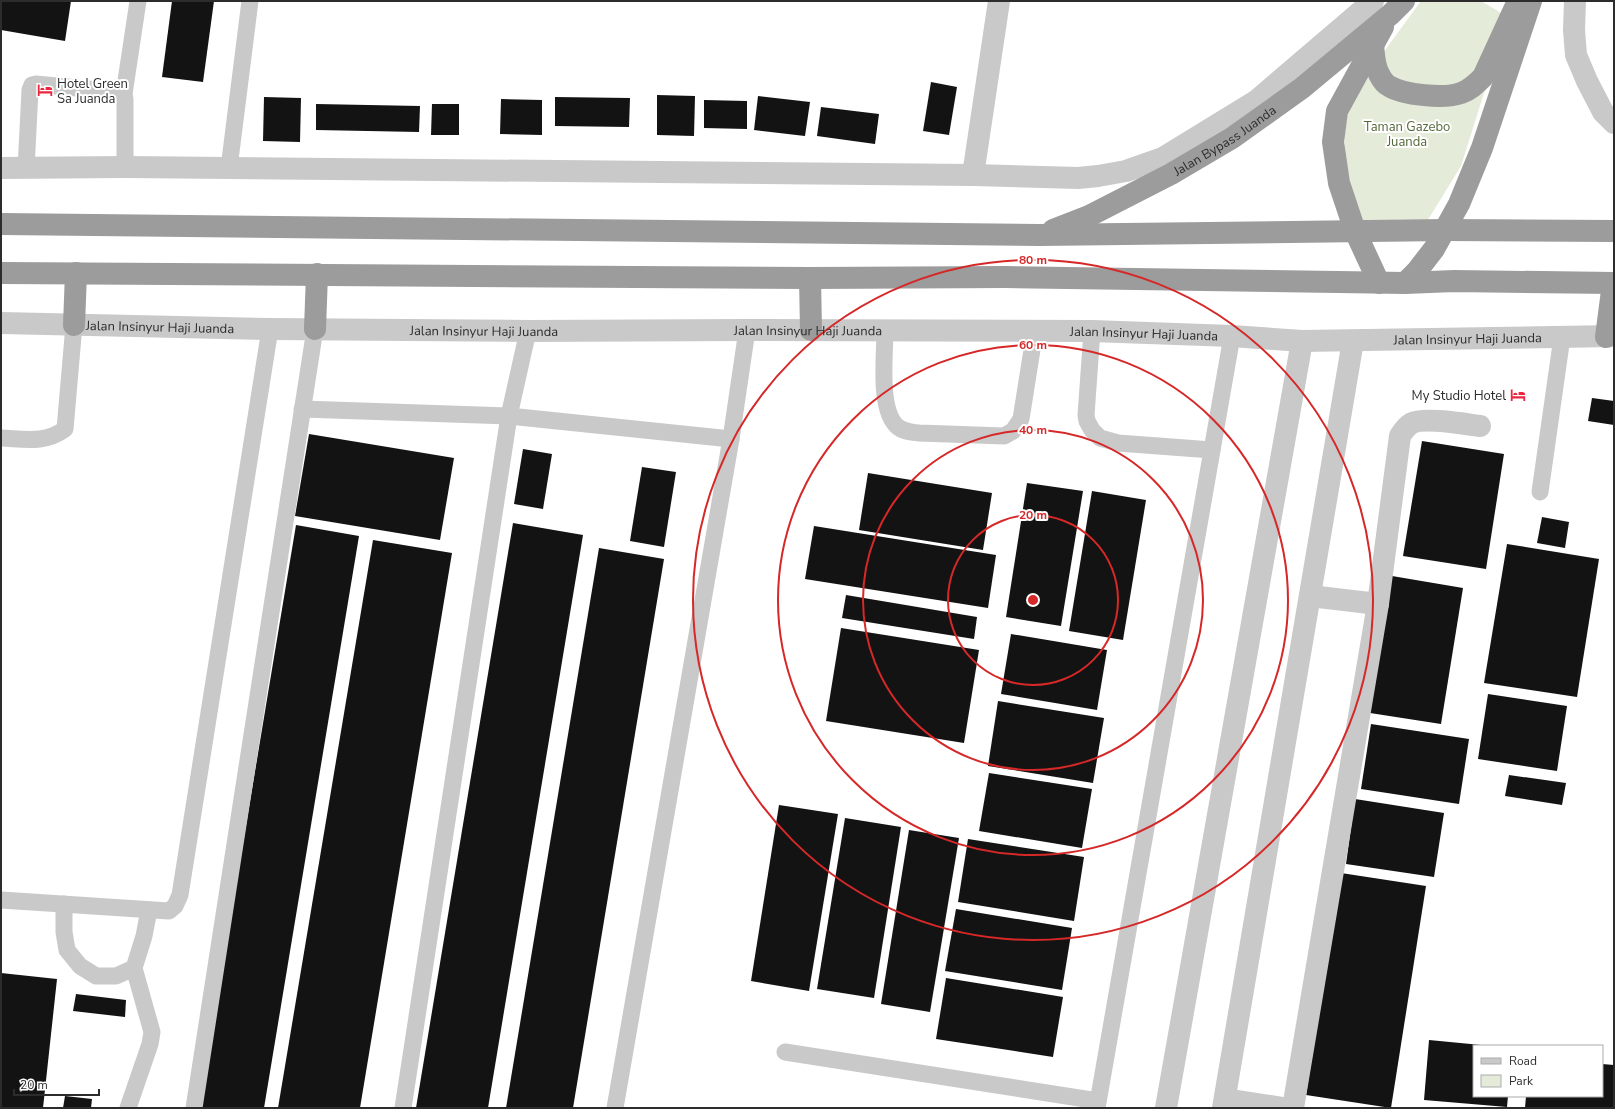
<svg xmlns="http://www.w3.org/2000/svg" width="1615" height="1109" font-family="'Nunito Sans',sans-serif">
	<rect width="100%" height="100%" fill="#fff"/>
	<polygon fill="#e4ebd9" points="1421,1 1481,1 1508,17 1461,166 1426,223 1363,223 1344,174 1345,119 1366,76"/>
	<g fill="#131313">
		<polygon points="1,1 71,1 65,41 1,30"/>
		<polygon points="172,1 214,1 203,82 162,77"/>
		<polygon points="931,82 957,87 949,135 923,131"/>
		<polygon points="657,95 695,96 694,136 657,135"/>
		<polygon points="758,96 810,102 805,136 754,130"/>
		<polygon points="264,97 301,98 300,142 263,141"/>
		<polygon points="555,97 630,98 629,127 555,126"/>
		<polygon points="501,99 542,100 542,135 500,134"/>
		<polygon points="704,100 747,101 747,129 704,128"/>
		<polygon points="316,104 420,106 419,132 316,130"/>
		<polygon points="432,104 459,104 459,135 431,135"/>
		<polygon points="821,107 879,114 875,144 817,136"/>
		<polygon points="1592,398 1614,401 1614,425 1588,421"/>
		<polygon points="309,434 454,458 440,540 295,516"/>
		<polygon points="1422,441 1504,454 1486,569 1403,556"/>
		<polygon points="523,449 552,454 543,509 514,504"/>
		<polygon points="642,467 676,472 664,547 630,541"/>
		<polygon points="868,473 992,493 983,550 859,530"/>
		<polygon points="1027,483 1083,491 1061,626 1006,617"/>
		<polygon points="1092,491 1146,500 1123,640 1069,631"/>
		<polygon points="1542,517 1569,522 1565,548 1537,543"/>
		<polygon points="513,523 583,535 488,1108 416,1108"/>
		<polygon points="296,525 359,536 264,1108 199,1108"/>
		<polygon points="814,526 996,555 988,608 805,579"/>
		<polygon points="373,540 452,553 360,1108 278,1108"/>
		<polygon points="1507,544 1599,559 1577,697 1484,683"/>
		<polygon points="599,548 664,559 573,1108 506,1108"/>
		<polygon points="1392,576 1463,588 1441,724 1370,713"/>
		<polygon points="846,595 977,617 974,639 842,618"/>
		<polygon points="841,628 979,650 964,743 826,721"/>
		<polygon points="1011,634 1107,650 1097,710 1001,694"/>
		<polygon points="1488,694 1567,706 1557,771 1478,759"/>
		<polygon points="998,701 1104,718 1093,783 988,766"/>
		<polygon points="1371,724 1469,739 1459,804 1361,789"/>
		<polygon points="989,773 1092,789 1082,848 979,831"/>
		<polygon points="1509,775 1566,783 1562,805 1505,796"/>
		<polygon points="1355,799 1444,813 1434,877 1346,864"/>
		<polygon points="779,805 838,814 809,991 751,981"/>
		<polygon points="845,818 901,827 874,998 817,989"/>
		<polygon points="909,830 959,838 930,1012 881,1004"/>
		<polygon points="968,839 1084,857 1074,921 958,902"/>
		<polygon points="1341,873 1426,886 1391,1108 1306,1095"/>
		<polygon points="956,909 1072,928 1062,990 945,971"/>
		<polygon points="1,973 57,979 43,1108 1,1108"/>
		<polygon points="946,978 1063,997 1053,1057 936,1039"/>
		<polygon points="76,994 126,1000 125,1017 73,1011"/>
		<polygon points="1429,1040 1481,1045 1474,1046 1474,1096 1508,1096 1507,1107 1424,1100"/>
		<polygon points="1602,1064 1614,1065 1614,1108 1525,1108 1526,1096 1602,1096"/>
		<polygon points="65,1096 92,1099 91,1108 63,1108"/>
	</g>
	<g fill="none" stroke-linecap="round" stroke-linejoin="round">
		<g stroke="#c9c9c9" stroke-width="17">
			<polyline points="125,167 125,100 124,94 138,1"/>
			<polyline points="229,168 250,1"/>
			<polyline points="26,169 30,90 32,85 36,84 119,92 124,94"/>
			<path d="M 885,330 C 885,355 878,411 898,427 C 904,432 911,432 919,433 L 1004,436 L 1013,431 L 1021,419 L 1035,331"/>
			<polyline points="1092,331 1086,415 1087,421 1092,430 1100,438 1118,443 1212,450"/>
			<polyline points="302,409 509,416 731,439"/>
			<path d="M 1,438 C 24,439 45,444 65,429 L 74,325"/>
			<polyline points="1540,492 1562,337"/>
			<polyline points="1,900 169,911 175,906 180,895 270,329"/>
			<polyline points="64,904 64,932 67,950 80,966 96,976 116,976 134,968 144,936 149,910"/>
			<polyline points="785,1052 1098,1101"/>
			<polyline points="128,1108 150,1044 152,1032 134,968"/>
			<polyline points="194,1108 315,329"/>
			<polyline points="403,1108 509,416 528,331"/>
			<polyline points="615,1108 731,439 747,330"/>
			<polyline points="1097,1108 1232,336"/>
		</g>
		<g stroke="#c9c9c9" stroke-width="22">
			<polyline points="973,175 999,1"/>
			<polyline points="1310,596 1378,604"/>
			<polyline points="1225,1099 1283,1108"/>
			<polyline points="1166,1108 1302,341"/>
			<polyline points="1223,1108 1353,341"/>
			<path d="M 1293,1108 L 1378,604 L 1400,436 C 1403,431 1407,426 1412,423 C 1424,417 1465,424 1480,426"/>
		</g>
		<g stroke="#c9c9c9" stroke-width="22">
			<polyline points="1575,1 1574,30 1576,55 1587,81 1603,112 1614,123"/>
			<polyline points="1,168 125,167 973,175 1078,178 1098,176 1126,171 1163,158 1256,101 1373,1"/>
			<path id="s1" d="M 1,323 L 270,329 L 528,331 L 747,330 L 1092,331 L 1232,336 L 1302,341 L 1614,336"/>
		</g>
		<g stroke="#9c9c9c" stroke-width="22">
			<path d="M 1373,44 C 1374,55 1374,65 1379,74 C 1381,78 1385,84 1389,86 C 1403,95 1445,99 1461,93 C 1470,90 1476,84 1483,77 L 1518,1"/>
			<polyline points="1,224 1039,235 1446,230 1614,231"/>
			<path id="s2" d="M 1053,230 L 1089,216 L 1171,174 L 1232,138 L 1302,88 L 1391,14 L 1404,1"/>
			<polyline points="1,273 810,278 1006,277 1405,283 1454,281 1614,283"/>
			<polyline points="810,278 811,330"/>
			<polyline points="1379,283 1355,231 1339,183 1333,142 1337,111 1383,27"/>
			<polyline points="1405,283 1417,271 1434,249 1459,204 1482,148 1531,1"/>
			<polyline points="74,325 76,273"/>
			<polyline points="315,329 317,274"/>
			<polyline points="1606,337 1613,283"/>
		</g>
	</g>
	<g fill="none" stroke="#d62828" stroke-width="2">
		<circle cx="1033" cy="600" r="85"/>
		<circle cx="1033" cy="600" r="170"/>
		<circle cx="1033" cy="600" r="255"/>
		<circle cx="1033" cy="600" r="340"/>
	</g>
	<defs>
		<g id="hotel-bare" transform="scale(1.2)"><path d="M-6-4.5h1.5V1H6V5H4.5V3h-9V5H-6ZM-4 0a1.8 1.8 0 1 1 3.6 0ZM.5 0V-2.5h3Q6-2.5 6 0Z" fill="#eb273f" stroke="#fff" stroke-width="2.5" paint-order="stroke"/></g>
	</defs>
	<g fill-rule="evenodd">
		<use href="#hotel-bare" x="45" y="90"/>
		<use href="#hotel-bare" x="1518" y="395"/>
	</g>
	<g text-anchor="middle" stroke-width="4" stroke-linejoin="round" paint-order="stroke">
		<g font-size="13" fill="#2c2c2c" stroke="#fff" text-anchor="start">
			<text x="57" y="88">Hotel Green<tspan x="57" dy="15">Sa Juanda</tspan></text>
			<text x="1506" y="400" text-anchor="end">My Studio Hotel</text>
		</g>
		<g font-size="13" fill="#526939" stroke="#fff">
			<text x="1407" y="131">Taman Gazebo<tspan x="1407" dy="15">Juanda</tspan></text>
		</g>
		<g font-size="13" fill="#2c2c2c" stroke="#fff">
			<text dy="5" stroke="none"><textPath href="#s2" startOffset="194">Jalan Bypass Juanda</textPath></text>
			<text dy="5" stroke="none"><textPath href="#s1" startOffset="159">Jalan Insinyur Haji Juanda</textPath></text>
			<text dy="5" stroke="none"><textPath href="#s1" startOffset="483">Jalan Insinyur Haji Juanda</textPath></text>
			<text dy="5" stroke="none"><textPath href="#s1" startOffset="807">Jalan Insinyur Haji Juanda</textPath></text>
			<text dy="5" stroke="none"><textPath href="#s1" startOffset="1143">Jalan Insinyur Haji Juanda</textPath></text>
			<text dy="5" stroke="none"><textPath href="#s1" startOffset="1467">Jalan Insinyur Haji Juanda</textPath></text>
		</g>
	</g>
	<circle cx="1033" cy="600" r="6" fill="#d62828" stroke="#fff" stroke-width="2"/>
	<g font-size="12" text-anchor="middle" font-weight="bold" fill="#d62828" stroke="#fff" stroke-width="4" stroke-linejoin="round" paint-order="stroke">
		<text x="1033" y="264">80 m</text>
		<text x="1033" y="349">60 m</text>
		<text x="1033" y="434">40 m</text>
		<text x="1033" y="519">20 m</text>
	</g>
	<rect width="1615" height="1109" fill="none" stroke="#2c2c2c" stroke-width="4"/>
	<rect x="1473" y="1045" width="130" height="52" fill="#ffffff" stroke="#ababab"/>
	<rect x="1481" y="1058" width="20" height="6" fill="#c9c9c9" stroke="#ababab"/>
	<text x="1509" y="1065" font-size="12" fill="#2c2c2c">Road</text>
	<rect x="1481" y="1075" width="20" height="12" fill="#e4ebd9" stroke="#ababab"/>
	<text x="1509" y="1085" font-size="12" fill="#2c2c2c">Park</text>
	<path d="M14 1089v6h85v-6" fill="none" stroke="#2c2c2c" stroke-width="2"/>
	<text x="20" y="1089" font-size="12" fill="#2c2c2c" stroke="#ffffff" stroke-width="3" paint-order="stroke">20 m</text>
</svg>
